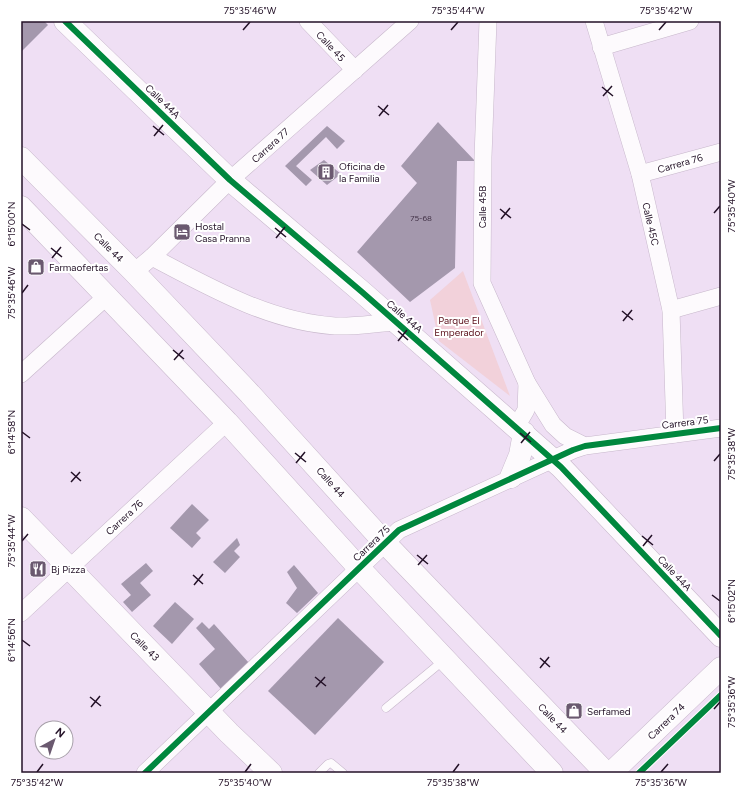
<svg xmlns="http://www.w3.org/2000/svg" width="742" height="794" font-family="Figtree,sans-serif">
	<rect width="100%" height="100%" fill="#efdff4"/>
	<polygon fill="#f2d1da" points="463,271 510,396 439,341 430,300"/>
	<g fill="#a498ad">
		<polygon points="21,21 44,21 48,25 21,52"/>
		<polygon points="438,122 475,161 457,161 455,268 410,302 357,252 417,183 401,166"/>
		<polygon points="327,126 345,141 337,149 326,137 296,166 312,180 306,186 285,166"/>
		<polygon points="324,160 341,174 327,185 310,170"/>
		<polygon points="192,504 209,520 196,533 201,538 192,548 170,528"/>
		<polygon points="237,538 240,545 234,551 240,557 225,573 213,562"/>
		<polygon points="146,563 153,571 140,583 151,595 132,612 123,602 131,595 121,584"/>
		<polygon points="294,565 318,593 297,613 286,603 297,588 287,572"/>
		<polygon points="175,602 194,619 172,644 153,626"/>
		<polygon points="338,618 384,662 315,735 268,691"/>
		<polygon points="202,622 209,629 214,624 249,663 221,689 199,664 215,649 196,628"/>
	</g>
	<g fill="none" stroke-linecap="round" stroke-linejoin="round">
		<g stroke="#c7b7cb" stroke-width="9">
			<g id="lane">
				<polyline points="386,708 444,660"/>
				<polyline points="319,773 328,764 331,763 343,773"/>
			</g>
		</g>
		<g stroke="#c7b7cb" stroke-width="18">
			<g id="street">
				<polyline points="308,21 355,70"/>
				<polyline points="488,21 483,157 482,283 527,383 553,425 565,436 585,446"/>
				<polyline points="594,21 640,174 671,310 675,434"/>
				<polyline points="601,47 690,21"/>
				<polyline points="640,174 721,152"/>
				<path d="M 152,257 C 209,287 270,322 335,326 C 355,327 376,323 396,322"/>
				<polyline points="134,272 152,257 230,180 410,21"/>
				<polyline points="671,310 721,296"/>
				<polyline points="21,374 107,296"/>
				<polyline points="516,427 526,410 527,383"/>
				<polyline points="21,613 227,422"/>
				<polyline points="145,773 399,530 573,450 585,446 721,428"/>
			</g>
		</g>
		<g stroke="#c7b7cb" stroke-width="23">
			<g id="secondary">
				<polyline points="65,21 230,180 362,292 561,467 721,636"/>
				<polyline points="21,158 134,272 250,394 385,543 606,773"/>
				<polyline points="21,207 227,422 359,568 552,773"/>
				<polyline points="511,477 520,455 524,433"/>
				<polyline points="21,518 229,733 271,773"/>
				<polyline points="611,773 721,668"/>
			</g>
		</g>
		<use href="#lane" stroke="#fdfafd" stroke-width="8"/>
		<use href="#street" stroke="#fdfafd" stroke-width="17"/>
		<use href="#secondary" stroke="#fdfafd" stroke-width="22"/>
		<g stroke="#fff" stroke-width="8">
			<g id="cycleway">
				<polyline points="65,21 230,180 362,292 561,467 721,636"/>
				<polyline points="145,773 399,530 573,450 585,446 721,428"/>
				<polyline points="639,773 721,695"/>
			</g>
		</g>
		<use href="#cycleway" stroke="#00873e" stroke-width="6"/>
	</g>
	<path fill="none" stroke="#231127" stroke-width="1.5" d="M 243,30 L 250,22M 451,30 L 458,22M 659,30 L 666,22M 602,87 L 613,96M 603,96 L 612,86M 378,106 L 389,115M 379,116 L 388,105M 153,126 L 164,135M 154,136 L 163,125M 500,209 L 511,218M 714,213 L 720,206M 501,219 L 510,208M 22,224 L 30,230M 275,228 L 286,237M 276,238 L 285,227M 51,248 L 62,257M 52,258 L 61,247M 22,293 L 28,285M 622,311 L 633,320M 623,321 L 632,310M 398,331 L 408,340M 398,341 L 407,330M 173,350 L 184,359M 174,360 L 183,350M 22,432 L 30,438M 520,433 L 531,442M 521,443 L 530,432M 295,453 L 306,462M 714,461 L 720,454M 296,463 L 305,452M 71,472 L 81,481M 71,482 L 80,472M 642,536 L 653,545M 22,541 L 28,534M 643,546 L 652,535M 417,555 L 428,564M 418,565 L 427,555M 193,575 L 203,584M 194,585 L 203,574M 712,595 L 720,601M 22,640 L 30,646M 540,658 L 550,667M 540,668 L 549,657M 315,677 L 326,686M 316,687 L 325,677M 90,697 L 101,706M 91,707 L 100,696M 714,709 L 720,702M 37,772 L 43,764M 245,772 L 251,764M 453,772 L 459,764M 661,772 L 668,764"/>
	<defs>
		<g id="building-square" transform="scale(0.9)"><rect x="-9" y="-9" width="18" height="18" rx="4" fill="#6a596f" stroke="#fff"/><path d="M-4-6H4V6H1V3H-1V6H-4ZM-2.5-4.3h1.7v1.8h-1.7ZM.8-4.3h1.7v1.8H.8ZM-2.5-1h1.7V.8h-1.7ZM.8-1h1.7V.8H.8Z" fill="#fff"/></g>
		<g id="hotel-square" transform="scale(0.9)"><rect x="-9" y="-9" width="18" height="18" rx="4" fill="#6a596f" stroke="#fff"/><path d="M-6-4.5h1.5V1H6V5H4.5V3h-9V5H-6ZM-4 0a1.8 1.8 0 1 1 3.6 0ZM.5 0V-2.5h3Q6-2.5 6 0Z" fill="#fff"/></g>
		<g id="shop-square" transform="scale(0.9)"><rect x="-9" y="-9" width="18" height="18" rx="4" fill="#6a596f" stroke="#fff"/><path d="M-5-2.5h2.3a2.7 3.5 0 0 1 5.4 0H5L5.5 6h-11ZM-1.5-2.5h3a1.5 2.3 0 0 0-3 0Z" fill="#fff"/></g>
		<g id="restaurant-square" transform="scale(0.9)"><rect x="-9" y="-9" width="18" height="18" rx="4" fill="#6a596f" stroke="#fff"/><path d="M-5-6h1v4h1v-4h1v4h1v-4h1v5L-1.5 .5V6h-2V.5L-5-1ZM5-6V6H3V1.5H1.5Q1.5-4 5-6Z" fill="#fff"/></g>
	</defs>
	<g fill-rule="evenodd">
		<use href="#building-square" x="326" y="172"/>
		<use href="#hotel-square" x="182" y="232"/>
		<use href="#shop-square" x="36" y="267"/>
		<use href="#restaurant-square" x="38" y="569"/>
		<use href="#shop-square" x="574" y="711"/>
	</g>
	<g text-anchor="middle" stroke-width="4" stroke-linejoin="round" paint-order="stroke">
		<g font-size="8" fill="#433348">
			<text x="421" y="221">75-68</text>
		</g>
		<g font-size="10" fill="#231127" stroke="#fff">
			<text transform="translate(331 46) rotate(47)" y="4">Calle 45</text>
			<text transform="translate(163 101) rotate(44)" y="4">Calle 44A</text>
			<text transform="translate(270 145) rotate(-42)" y="4">Carrera 77</text>
			<text transform="translate(680 163) rotate(-16)" y="4">Carrera 76</text>
			<text transform="translate(482 207) rotate(-90)" y="4">Calle 45B</text>
			<text transform="translate(651 224) rotate(77)" y="4">Calle 45C</text>
			<text transform="translate(109 247) rotate(45)" y="4">Calle 44</text>
			<text transform="translate(405 316) rotate(41)" y="4">Calle 44A</text>
			<text transform="translate(685 422) rotate(-7)" y="4">Carrera 75</text>
			<text transform="translate(331 482) rotate(48)" y="4">Calle 44</text>
			<text transform="translate(124 517) rotate(-43)" y="4">Carrera 76</text>
			<text transform="translate(371 543) rotate(-44)" y="4">Carrera 75</text>
			<text transform="translate(675 573) rotate(47)" y="4">Calle 44A</text>
			<text transform="translate(145 646) rotate(45)" y="4">Calle 43</text>
			<text transform="translate(553 718) rotate(46)" y="4">Calle 44</text>
			<text transform="translate(666 721) rotate(-44)" y="4">Carrera 74</text>
		</g>
		<g font-size="10" fill="#231127" stroke="#fff" text-anchor="start">
			<text x="339" y="170">Oficina de<tspan x="339" dy="12">la Familia</tspan></text>
			<text x="195" y="230">Hostal<tspan x="195" dy="12">Casa Pranna</tspan></text>
			<text x="49" y="271">Farmaofertas</text>
			<text x="51" y="573">Bj Pizza</text>
			<text x="587" y="715">Serfamed</text>
		</g>
		<g font-size="10" fill="#5a0f19" stroke="#fff">
			<text x="459" y="324">Parque El<tspan x="459" dy="12">Emperador</tspan></text>
		</g>
	</g>
	<rect width="742" height="794" fill="none" stroke="#ffffff" stroke-width="44"/>
	<g transform="translate(54 740) rotate(40)"><circle r="19" fill="#ffffff" stroke="#a7a0a9"/>
	<path d="M0-3L7 15L0 10L-7 15Z" fill="#6a596f"/>
	<text y="-6" font-size="11" font-weight="bold" text-anchor="middle" fill="#231127">N</text>
	</g>
	<rect x="22" y="22" width="698" height="750" fill="none" stroke="#231127" stroke-width="1.5"/>
	<g font-size="10" text-anchor="middle" fill="#231127">
		<text x="250" y="14">75°35'46"W</text>
		<text x="458" y="14">75°35'44"W</text>
		<text x="666" y="14">75°35'42"W</text>
		<text transform="translate(731 206) rotate(-90)" y="4">75°35'40"W</text>
		<text transform="translate(11 224) rotate(-90)" y="4">6°15'00"N</text>
		<text transform="translate(11 293) rotate(-90)" y="4">75°35'46"W</text>
		<text transform="translate(11 432) rotate(-90)" y="4">6°14'58"N</text>
		<text transform="translate(731 454) rotate(-90)" y="4">75°35'38"W</text>
		<text transform="translate(11 541) rotate(-90)" y="4">75°35'44"W</text>
		<text transform="translate(731 601) rotate(-90)" y="4">6°15'02"N</text>
		<text transform="translate(11 640) rotate(-90)" y="4">6°14'56"N</text>
		<text transform="translate(731 702) rotate(-90)" y="4">75°35'36"W</text>
		<text x="37" y="786">75°35'42"W</text>
		<text x="245" y="786">75°35'40"W</text>
		<text x="453" y="786">75°35'38"W</text>
		<text x="661" y="786">75°35'36"W</text>
	</g>
</svg>
